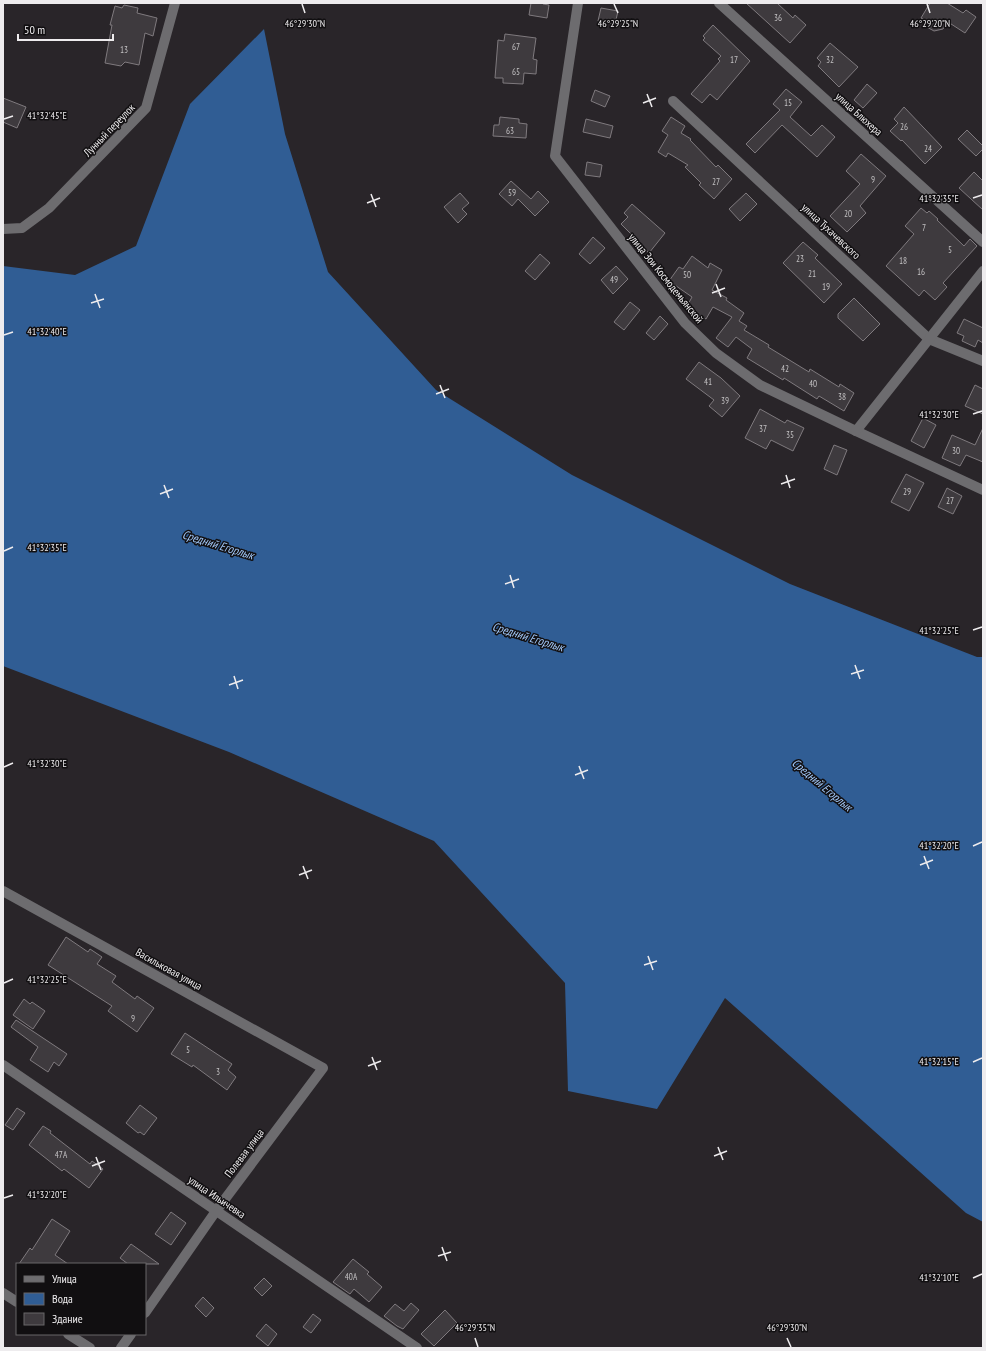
<svg xmlns="http://www.w3.org/2000/svg" width="986" height="1351" font-family="'PT Sans Narrow',sans-serif">
	<rect width="100%" height="100%" fill="#292529"/>
	<polygon fill="#305d94" points="264,29 285,134 328,272 436,390 572,475 790,584 977,657 983,657 983,1222 966,1213 725,998 657,1109 568,1091 565,983 434,841 229,752 3,666 3,266 75,275 136,246 190,104"/>
	<g fill="#3e3a3e" stroke="#7f7a7e">
		<polygon points="531,3 543,3 543,4 549,5 547,18 529,15"/>
		<polygon points="746,3 777,3 793,18 795,15 806,25 790,43"/>
		<polygon points="930,3 947,3 963,13 966,10 976,17 965,33 948,22 943,29 934,31 925,26 926,21 921,18"/>
		<polygon points="124,5 138,8 137,13 157,18 153,36 145,33 139,65 125,62 121,66 105,63 112,25 110,25 115,6 122,8"/>
		<polygon points="601,8 618,11 615,24 598,21"/>
		<polygon points="713,25 750,61 717,100 710,94 702,103 691,94 720,61 718,59 721,56 703,40 705,38 703,36"/>
		<polygon points="505,34 536,38 533,59 537,60 536,74 524,73 523,84 503,83 503,78 495,78 498,40 504,41"/>
		<polygon points="830,43 858,67 839,87 818,66 821,62 817,58"/>
		<polygon points="867,84 877,93 863,108 854,100"/>
		<polygon points="786,89 802,102 790,117 811,136 822,125 835,137 817,157 782,125 755,153 746,144 780,110 773,104"/>
		<polygon points="595,90 610,96 605,107 591,101"/>
		<polygon points="3,98 26,107 17,128 3,122"/>
		<polygon points="904,107 942,147 925,164 902,140 901,141 890,131 898,123 894,119"/>
		<polygon points="500,117 519,119 519,123 527,124 526,138 493,136 494,125 499,125"/>
		<polygon points="671,117 685,126 681,133 691,139 690,140 716,167 718,165 732,179 714,199 699,185 701,183 685,167 688,165 668,153 666,157 658,152 668,135 662,131"/>
		<polygon points="586,119 613,126 610,138 583,132"/>
		<polygon points="967,130 983,146 983,149 976,156 958,139"/>
		<polygon points="861,154 886,176 860,206 866,213 847,232 830,216 860,184 846,171"/>
		<polygon points="587,162 602,165 600,177 585,175"/>
		<polygon points="974,172 983,181 983,210 959,188"/>
		<polygon points="511,181 531,199 538,191 549,202 535,216 518,199 512,206 499,194"/>
		<polygon points="460,193 469,203 462,209 467,214 458,223 444,207"/>
		<polygon points="746,193 757,204 740,221 729,209"/>
		<polygon points="632,204 665,233 649,253 633,239 634,237 621,224 628,217 624,213"/>
		<polygon points="921,208 927,213 929,211 938,219 937,220 964,246 970,239 977,246 943,283 947,287 935,300 924,290 919,296 886,266 914,234 905,226"/>
		<polygon points="593,237 605,248 590,264 579,254"/>
		<polygon points="803,242 818,255 815,258 842,284 824,303 783,263"/>
		<polygon points="540,254 550,263 535,280 525,271"/>
		<polygon points="692,256 708,268 710,263 722,270 712,290 727,298 726,300 744,313 739,321 747,326 744,330 769,345 768,347 809,372 810,369 839,387 840,384 854,393 844,411 819,396 817,399 784,378 783,380 747,358 752,349 736,337 728,347 716,338 732,317 713,307 706,319 686,308 692,297 669,281 679,267 683,269"/>
		<polygon points="616,266 628,279 613,294 601,280"/>
		<polygon points="854,298 880,324 863,341 838,318 838,314"/>
		<polygon points="630,302 640,310 624,330 614,322"/>
		<polygon points="660,316 668,324 654,340 646,333"/>
		<polygon points="964,319 983,328 983,343 978,340 975,347 962,341 964,336 957,333"/>
		<polygon points="699,362 721,378 740,396 722,417 709,406 714,400 686,379"/>
		<polygon points="975,385 983,389 983,414 965,406"/>
		<polygon points="760,409 785,423 787,420 804,428 793,451 771,440 766,449 745,438"/>
		<polygon points="923,418 936,425 924,448 911,441"/>
		<polygon points="983,428 983,462 966,455 960,466 942,458 952,435 975,445"/>
		<polygon points="834,445 847,450 837,475 824,469"/>
		<polygon points="906,474 924,483 909,511 891,502"/>
		<polygon points="947,488 962,496 953,514 938,507"/>
		<polygon points="66,937 88,952 90,949 102,957 97,964 116,976 112,982 135,999 137,996 154,1008 137,1032 108,1011 112,1006 48,965"/>
		<polygon points="24,999 30,1004 32,1002 45,1011 33,1029 13,1015"/>
		<polygon points="16,1020 67,1054 59,1066 54,1062 48,1072 30,1060 38,1047 11,1027"/>
		<polygon points="185,1033 232,1064 228,1070 236,1077 227,1090 193,1065 192,1067 171,1054"/>
		<polygon points="140,1105 157,1118 144,1135 140,1132 138,1133 126,1123"/>
		<polygon points="17,1108 25,1113 13,1130 5,1125"/>
		<polygon points="43,1126 51,1131 50,1133 90,1164 92,1161 103,1169 89,1188 64,1169 62,1171 29,1145"/>
		<polygon points="171,1212 186,1223 171,1245 155,1234"/>
		<polygon points="52,1219 70,1231 55,1255 68,1264 19,1264 30,1248 32,1250"/>
		<polygon points="131,1244 159,1264 128,1264 120,1258"/>
		<polygon points="353,1259 369,1272 367,1274 382,1287 369,1302 354,1289 350,1294 333,1282"/>
		<polygon points="264,1278 272,1286 262,1296 254,1288"/>
		<polygon points="203,1297 214,1308 206,1317 195,1306"/>
		<polygon points="411,1303 419,1310 403,1329 397,1326 384,1316 395,1304 404,1311"/>
		<polygon points="445,1310 457,1323 434,1346 421,1334"/>
		<polygon points="313,1314 321,1320 311,1333 303,1327"/>
		<polygon points="266,1324 277,1334 268,1346 256,1336"/>
	</g>
	<g fill="none" stroke-linecap="round" stroke-linejoin="round">
		<g stroke="#6d6c6f" stroke-width="10">
			<polyline points="578,3 555,156 685,323 716,353 760,385 856,431 983,490"/>
			<polyline points="719,3 983,242"/>
			<polyline points="673,101 929,339 983,361"/>
			<polyline points="3,229 22,228 49,208 146,108 175,3"/>
			<polyline points="856,431 983,271"/>
			<polyline points="3,891 323,1068 216,1211 145,1313"/>
			<polyline points="3,1065 417,1348"/>
			<polyline points="3,1293 17,1302"/>
			<polyline points="68,1334 90,1348"/>
			<polyline points="121,1348 131,1334"/>
		</g>
	</g>
	<path fill="none" stroke="#eeecee" stroke-width="1.5" d="M 302,4 L 305,13M 614,4 L 618,13M 927,4 L 930,13M 647,94 L 652,107M 643,103 L 656,98M 4,119 L 13,116M 371,194 L 376,207M 973,198 L 982,195M 367,203 L 380,198M 716,284 L 721,297M 712,293 L 725,288M 95,294 L 100,308M 91,303 L 104,299M 4,335 L 13,332M 440,385 L 445,398M 436,394 L 449,389M 973,414 L 982,411M 786,475 L 790,488M 781,484 L 795,479M 164,485 L 169,498M 160,494 L 173,489M 4,551 L 13,547M 510,575 L 514,588M 505,584 L 519,579M 973,630 L 982,627M 855,665 L 860,679M 851,674 L 864,670M 234,676 L 238,689M 229,685 L 243,680M 579,766 L 584,779M 4,767 L 13,763M 575,775 L 588,770M 973,846 L 982,842M 924,856 L 929,869M 920,865 L 933,860M 303,866 L 308,879M 299,875 L 312,870M 648,956 L 653,970M 644,965 L 657,961M 4,983 L 13,979M 372,1057 L 377,1070M 973,1062 L 982,1058M 368,1066 L 381,1061M 718,1147 L 723,1160M 714,1156 L 727,1151M 96,1157 L 101,1170M 92,1166 L 105,1161M 4,1198 L 13,1195M 442,1247 L 447,1261M 438,1256 L 451,1252M 973,1278 L 982,1274M 475,1338 L 478,1347M 787,1338 L 791,1347"/>
	<g text-anchor="middle" stroke-width="3" stroke-linejoin="round" paint-order="stroke">
		<g font-size="9" fill="#c2c0c2">
			<text x="778" y="21">36</text>
			<text x="516" y="50">67</text>
			<text x="124" y="53">13</text>
			<text x="734" y="63">17</text>
			<text x="830" y="63">32</text>
			<text x="516" y="75">65</text>
			<text x="788" y="106">15</text>
			<text x="904" y="130">26</text>
			<text x="510" y="134">63</text>
			<text x="928" y="152">24</text>
			<text x="873" y="183">9</text>
			<text x="716" y="185">27</text>
			<text x="512" y="196">59</text>
			<text x="848" y="217">20</text>
			<text x="924" y="231">7</text>
			<text x="950" y="253">5</text>
			<text x="800" y="262">23</text>
			<text x="903" y="264">18</text>
			<text x="921" y="275">16</text>
			<text x="812" y="277">21</text>
			<text x="687" y="278">50</text>
			<text x="614" y="283">49</text>
			<text x="826" y="290">19</text>
			<text x="785" y="372">42</text>
			<text x="708" y="385">41</text>
			<text x="813" y="387">40</text>
			<text x="842" y="400">38</text>
			<text x="725" y="404">39</text>
			<text x="763" y="432">37</text>
			<text x="790" y="438">35</text>
			<text x="956" y="454">30</text>
			<text x="907" y="495">29</text>
			<text x="950" y="504">27</text>
			<text x="133" y="1022">9</text>
			<text x="188" y="1053">5</text>
			<text x="218" y="1075">3</text>
			<text x="61" y="1158">47А</text>
			<text x="351" y="1280">40А</text>
		</g>
		<g font-size="11" fill="#eeecee" stroke="#110f11">
			<text transform="translate(859 114) rotate(42)" y="4">улица Блюхера</text>
			<text transform="translate(109 130) rotate(-46)" y="4">Лунный переулок</text>
			<text transform="translate(831 231) rotate(43)" y="4">улица Тухачевского</text>
			<text transform="translate(666 278) rotate(51)" y="4">улица Зои Космодемьянской</text>
			<text transform="translate(169 969) rotate(29)" y="4">Васильковая улица</text>
			<text transform="translate(244 1153) rotate(-53)" y="4">Полевая улица</text>
			<text transform="translate(217 1197) rotate(34)" y="4">улица Ильичевка</text>
		</g>
		<g font-size="12" font-style="italic" fill="#a3c9f9" stroke="#110f11">
			<text transform="translate(218 545) rotate(17)" y="4">Средний Егорлык</text>
			<text transform="translate(528 637) rotate(17)" y="4">Средний Егорлык</text>
			<text transform="translate(822 785) rotate(40)" y="4">Средний Егорлык</text>
		</g>
	</g>
	<g font-size="10" text-anchor="middle" fill="#eeecee" stroke="#110f11" stroke-width="3" stroke-linejoin="round" paint-order="stroke">
		<text x="305" y="27">46°29'30"N</text>
		<text x="618" y="27">46°29'25"N</text>
		<text x="930" y="27">46°29'20"N</text>
		<text x="47" y="119">41°32'45"E</text>
		<text x="939" y="202">41°32'35"E</text>
		<text x="47" y="335">41°32'40"E</text>
		<text x="939" y="418">41°32'30"E</text>
		<text x="47" y="551">41°32'35"E</text>
		<text x="939" y="634">41°32'25"E</text>
		<text x="47" y="767">41°32'30"E</text>
		<text x="939" y="849">41°32'20"E</text>
		<text x="47" y="983">41°32'25"E</text>
		<text x="939" y="1065">41°32'15"E</text>
		<text x="47" y="1198">41°32'20"E</text>
		<text x="939" y="1281">41°32'10"E</text>
		<text x="475" y="1331">46°29'35"N</text>
		<text x="787" y="1331">46°29'30"N</text>
	</g>
	<rect width="986" height="1351" fill="none" stroke="#eeecee" stroke-width="8"/>
	<rect x="16" y="1263" width="130" height="72" fill="#110f11" stroke="#696769"/>
	<rect x="24" y="1276" width="20" height="6" fill="#6d6c6f" stroke="#696769"/>
	<text x="52" y="1283" font-size="12" fill="#eeecee">Улица</text>
	<rect x="24" y="1293" width="20" height="12" fill="#305d94" stroke="#696769"/>
	<text x="52" y="1303" font-size="12" fill="#eeecee">Вода</text>
	<rect x="24" y="1313" width="20" height="12" fill="#3e3a3e" stroke="#696769"/>
	<text x="52" y="1323" font-size="12" fill="#eeecee">Здание</text>
	<path d="M18 34v6h95v-6" fill="none" stroke="#eeecee" stroke-width="2"/>
	<text x="24" y="34" font-size="12" fill="#eeecee" stroke="#110f11" stroke-width="3" paint-order="stroke">50 m</text>
</svg>
